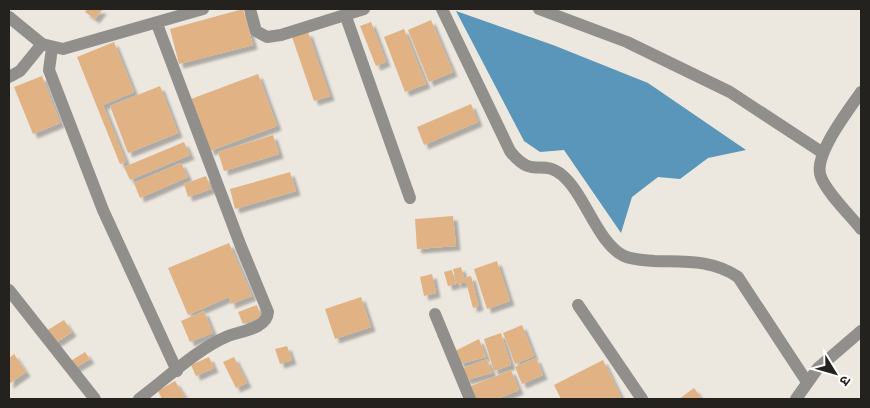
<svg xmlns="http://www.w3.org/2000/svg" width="870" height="408" font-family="Inter,'Noto Sans Devanagari',sans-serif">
	<defs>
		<filter id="shadow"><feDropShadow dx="4.5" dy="4.5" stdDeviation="1" flood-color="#0004"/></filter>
	</defs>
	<rect width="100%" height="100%" fill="#ece7df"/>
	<polygon fill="#5996b9" points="456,11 553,45 648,83 746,150 708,158 680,179 658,177 632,197 621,233 564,150 540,152 524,141"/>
	<g fill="#e1b283" filter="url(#shadow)">
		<polygon points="87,9 101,9 102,10 95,19 85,12"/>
		<polygon points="243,9 253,45 179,64 170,29"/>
		<polygon points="431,20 453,72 429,82 408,30"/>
		<polygon points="371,22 386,62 376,66 360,26"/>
		<polygon points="404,29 426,84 405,92 384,37"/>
		<polygon points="308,32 330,96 314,101 292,37"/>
		<polygon points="114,42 134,92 103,105 126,162 120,164 77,57"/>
		<polygon points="258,74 277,126 210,151 191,99"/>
		<polygon points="42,76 60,123 33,134 14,87"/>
		<polygon points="160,86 178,133 128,153 110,106"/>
		<polygon points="471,104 478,122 424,145 417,127"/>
		<polygon points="273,135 279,154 224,171 218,152"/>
		<polygon points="184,142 190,155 130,180 124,167"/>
		<polygon points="181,163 188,177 140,198 134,183"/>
		<polygon points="290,172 296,191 235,209 230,189"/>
		<polygon points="206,176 211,189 188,197 184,184"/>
		<polygon points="453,216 456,246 417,249 415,219"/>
		<polygon points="229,243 252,296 231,304 229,297 188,315 168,268"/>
		<polygon points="497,261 510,301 487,309 474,269"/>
		<polygon points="461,267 464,278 471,276 479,306 473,308 466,282 457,284 453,269"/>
		<polygon points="452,270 456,284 448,286 444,272"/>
		<polygon points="432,274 436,293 424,296 420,277"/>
		<polygon points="361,297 371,327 335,339 325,309"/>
		<polygon points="257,305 261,317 243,324 238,312"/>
		<polygon points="204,311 213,333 190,342 181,321"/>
		<polygon points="64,320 72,332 54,344 46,331"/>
		<polygon points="522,325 534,356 515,364 503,333"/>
		<polygon points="501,333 511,365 494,371 484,339"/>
		<polygon points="479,339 486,357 460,364 455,351"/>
		<polygon points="287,346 292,360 280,364 275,349"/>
		<polygon points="85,352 90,359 73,369 69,362"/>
		<polygon points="14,354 26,372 9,384 9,358"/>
		<polygon points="209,357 214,368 196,376 191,365"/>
		<polygon points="234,357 247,383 236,388 223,362"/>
		<polygon points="536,358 543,375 522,384 515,367"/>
		<polygon points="487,359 492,373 466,380 461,369"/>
		<polygon points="603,360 621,397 616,399 561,399 554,385"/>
		<polygon points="511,370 519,390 497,399 476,399 471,386"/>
		<polygon points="175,381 186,399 162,399 158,391"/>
		<polygon points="694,388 702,399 679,399"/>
	</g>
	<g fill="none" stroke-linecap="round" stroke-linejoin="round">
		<g stroke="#908f8c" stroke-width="12">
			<polyline points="250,9 256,31 267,37 281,35 364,9"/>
			<path d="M 442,9 L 510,151 C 532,180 542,158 562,175 C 585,194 598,244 624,256 C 633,260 644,260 654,261 C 684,262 712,259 738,277 L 807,382"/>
			<polyline points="539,9 627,42 730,92 823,153"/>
			<polyline points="345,14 410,198"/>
			<polyline points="9,17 42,44 63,49 203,9"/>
			<polyline points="52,48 49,70 103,210 177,371"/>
			<polyline points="9,77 20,71 42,44"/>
			<path d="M 861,92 C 849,110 812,156 821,177 C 827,193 850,215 861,229"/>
			<polyline points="9,290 95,399"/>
			<polyline points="578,305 642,399"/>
			<polyline points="435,314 470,399"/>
			<path d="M 139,399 C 166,379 197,349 228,336 C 241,331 267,329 268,312 L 240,244 L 157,24"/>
			<polyline points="796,399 818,368 861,331"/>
		</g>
	</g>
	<rect width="870" height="408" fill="none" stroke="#24221f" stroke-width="20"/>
	<g transform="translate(835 373) rotate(127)" stroke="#ffffff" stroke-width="4" paint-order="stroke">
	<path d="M0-4L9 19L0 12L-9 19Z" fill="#24221f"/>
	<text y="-8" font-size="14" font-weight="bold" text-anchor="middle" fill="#24221f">उ</text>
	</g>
</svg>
